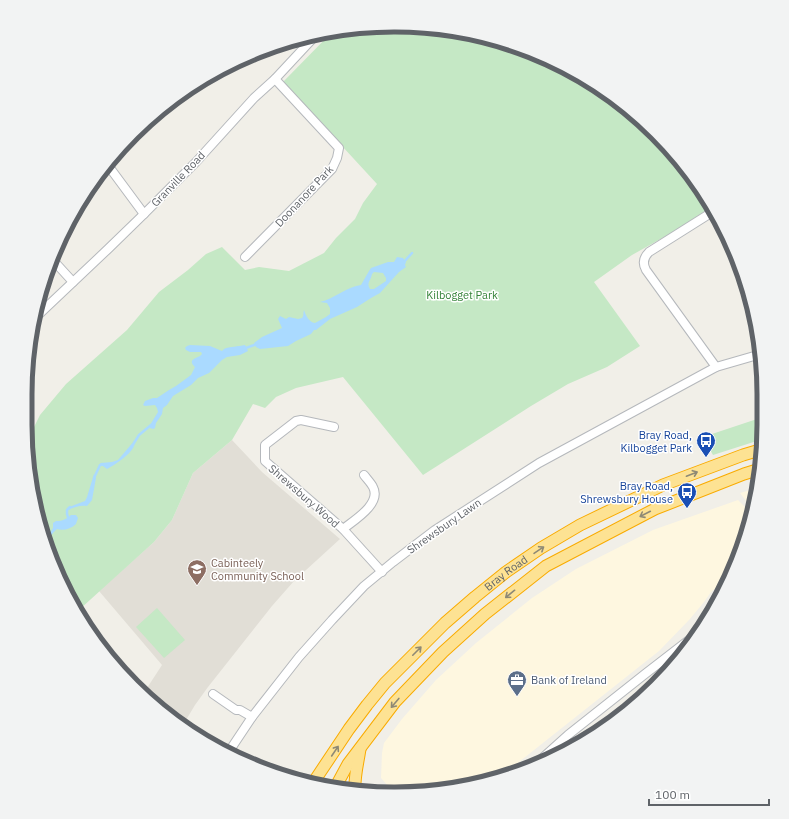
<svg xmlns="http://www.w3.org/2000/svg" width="789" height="819" font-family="'IBM Plex Sans',sans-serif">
	<rect width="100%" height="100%" fill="#f1efe8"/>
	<g fill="#fef7e0">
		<polygon points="757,488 753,510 740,493"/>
		<polygon points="738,500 745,507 752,516 751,520 731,575 711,592 704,602 689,620 659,651 500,777 490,781 419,793 384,792 388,786 381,778 382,753 384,743 402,719 436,680 476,643 532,598 576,569 653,530"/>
	</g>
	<polygon fill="#e1ded6" points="232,440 262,472 340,539 294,581 272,606 208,687 195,705 183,725 152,703 155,697 147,688 162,665 99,591 154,542 172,520 193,473"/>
	<g fill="#c5e8c5">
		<polygon points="370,26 443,28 513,45 579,74 638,117 688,169 711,207 673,232 632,255 594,282 640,346 607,367 568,384 531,406 423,475 343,377 296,388 276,397 265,408 253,404 232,440 193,473 172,520 154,542 80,609 80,612 53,566 32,497 27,441 40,415 66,384 127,330 159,292 188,270 206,254 222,247 245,270 259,267 289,271 324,253 336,238 355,219 363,203 377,184 283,82 332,32"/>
		<polygon points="763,417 763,439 713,455 703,437"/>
		<polygon points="157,608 185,640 164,658 136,627"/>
	</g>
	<g fill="#aadaff" fill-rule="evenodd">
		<path d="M 397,257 L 403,258 L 406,262 L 405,265 L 406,267 L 399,272 L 380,293 L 371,298 L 357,307 L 330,319 L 316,330 L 314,330 L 311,334 L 296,341 L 288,346 L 260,349 L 256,347 L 254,343 L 262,337 L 282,328 L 278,319 L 280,316 L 286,319 L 289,317 L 298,319 L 302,318 C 304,316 303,313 304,310 C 306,316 309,322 315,323 L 326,317 L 330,314 L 330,308 L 327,303 L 320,302 C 334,299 348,286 361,285 L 369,271 L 371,268 L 388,262 L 394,262 ZM 374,272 L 383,273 L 386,278 L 386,281 L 374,289 L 370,289 C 366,282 371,281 372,274 Z"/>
		<path d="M 190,345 L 210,346 L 222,351 L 224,349 C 230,346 238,347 245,345 L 248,351 L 240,355 L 227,357 L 222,360 L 209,373 L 198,378 L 191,385 L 173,396 L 167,405 L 163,408 L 162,414 L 156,423 L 155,428 L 153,429 L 150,428 L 150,425 L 158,412 L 157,408 L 155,405 L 145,406 L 143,405 L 145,401 L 153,398 L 157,398 L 169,390 L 176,386 L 191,375 L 195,367 C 188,360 194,359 200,356 L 202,354 L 201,352 L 190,352 L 186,350 L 185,348 L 187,346 Z"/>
		<path d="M 135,440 C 137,451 116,464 107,469 L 103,466 L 100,466 L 100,464 L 101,463 L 112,462 L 118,460 Z"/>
		<path d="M 94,474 L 96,478 L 92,500 L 87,506 C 80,505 75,507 68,510 L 67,508 L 69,507 L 85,501 L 87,497 Z"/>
		<path d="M 71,515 L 76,515 L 78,518 C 78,518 76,524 76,524 C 71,529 63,531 57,529 C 52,533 49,538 47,544 L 45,540 L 46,538 L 50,533 L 53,528 L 53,523 L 56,521 C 63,521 66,519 71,515 Z"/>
	</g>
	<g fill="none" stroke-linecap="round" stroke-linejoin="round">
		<g stroke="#aadaff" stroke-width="2.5">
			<polyline points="403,263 412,253"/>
			<polyline points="243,349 257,344"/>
			<polyline points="134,443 139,435 151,425"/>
			<polyline points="94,478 100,465 102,464"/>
			<polyline points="69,520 67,514 67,510 70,507"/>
		</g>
		<g stroke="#b5b8bc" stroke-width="10">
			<g id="minor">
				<polyline points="107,164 144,214"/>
				<path d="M 714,211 L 649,252 C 644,257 642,263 646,270 L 716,367"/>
				<polyline points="245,257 332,169 337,158 339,148 275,79"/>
				<polyline points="52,259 73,282"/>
				<polyline points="35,318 108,249 144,214 196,162 254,98 275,79 316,35"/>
				<polyline points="334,427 301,420 296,421 265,445 265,461 343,529 382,572"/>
				<path d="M 343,529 C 353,521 382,504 373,487 C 371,483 367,479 364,475"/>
				<polyline points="213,694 236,710 240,710 252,717"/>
				<polyline points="228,753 252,717 299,657 332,620 364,586 393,562 435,530 539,463 716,367 761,354"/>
				<polyline points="538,762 568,735 645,674 698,633"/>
			</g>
		</g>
		<g stroke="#f9ab00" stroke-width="13">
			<g id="highway">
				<path id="s1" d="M 313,783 L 349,729 L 367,705 L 385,683 L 445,623 L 475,597 L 506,572 L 541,548 L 580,525 L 663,485 L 743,455 L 763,449"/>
				<polyline points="335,788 348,764 395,702 443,652 485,614 546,566 655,509 744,474 760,469"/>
				<path d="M 355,791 C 354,777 358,763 360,749"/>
			</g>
		</g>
		<use href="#minor" stroke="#fff" stroke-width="8"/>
		<use href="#highway" stroke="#fde293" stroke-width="11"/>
	</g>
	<defs><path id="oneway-shaft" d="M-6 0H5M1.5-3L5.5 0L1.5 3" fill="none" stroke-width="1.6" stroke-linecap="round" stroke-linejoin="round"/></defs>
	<g stroke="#8e8975">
		<use href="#oneway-shaft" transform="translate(692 474) rotate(-21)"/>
		<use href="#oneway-shaft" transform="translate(645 514) rotate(153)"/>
		<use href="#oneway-shaft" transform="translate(539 550) rotate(-34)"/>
		<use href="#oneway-shaft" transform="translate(510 594) rotate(141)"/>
		<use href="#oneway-shaft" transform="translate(417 651) rotate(-45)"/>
		<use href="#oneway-shaft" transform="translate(395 703) rotate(130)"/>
		<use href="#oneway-shaft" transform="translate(335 751) rotate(-56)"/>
	</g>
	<defs>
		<g id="bus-pin" transform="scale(1)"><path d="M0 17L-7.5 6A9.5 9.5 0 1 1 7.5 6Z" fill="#1a4fb4" stroke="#fff"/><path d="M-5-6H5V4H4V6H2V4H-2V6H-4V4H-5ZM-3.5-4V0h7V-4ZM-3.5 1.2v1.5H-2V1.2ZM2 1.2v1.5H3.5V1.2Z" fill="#fff"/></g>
		<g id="school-pin" transform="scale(1)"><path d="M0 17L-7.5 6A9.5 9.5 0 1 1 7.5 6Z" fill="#8d6e63" stroke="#fff"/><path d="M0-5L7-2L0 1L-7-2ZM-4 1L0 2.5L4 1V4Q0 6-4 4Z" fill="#fff"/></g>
		<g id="office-pin" transform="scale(1)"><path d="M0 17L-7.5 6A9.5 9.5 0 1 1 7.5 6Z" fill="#5c6f8a" stroke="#fff"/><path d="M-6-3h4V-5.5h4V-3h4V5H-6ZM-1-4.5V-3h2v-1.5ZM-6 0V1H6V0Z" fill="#fff"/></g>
	</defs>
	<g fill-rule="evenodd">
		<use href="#bus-pin" x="706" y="441"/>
		<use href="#bus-pin" x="687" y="492"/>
		<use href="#school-pin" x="197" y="569"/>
		<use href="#office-pin" x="517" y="680"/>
	</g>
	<g text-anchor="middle" stroke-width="3" stroke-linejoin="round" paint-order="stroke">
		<g font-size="11" fill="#5f6368" stroke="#fff">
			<text transform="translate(178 179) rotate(-46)" y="4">Granville Road</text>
			<text transform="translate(304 196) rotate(-47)" y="4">Doonanore Park</text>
			<text transform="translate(304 496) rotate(41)" y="4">Shrewsbury Wood</text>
			<text transform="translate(444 526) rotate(-35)" y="4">Shrewsbury Lawn</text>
			<text dy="4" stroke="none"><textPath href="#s1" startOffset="287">Bray Road</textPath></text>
		</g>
		<g font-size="11" fill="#348238" stroke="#fff">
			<text x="462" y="299">Kilbogget Park</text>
		</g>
		<g font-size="11" fill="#164399" stroke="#fff" text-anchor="end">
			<text x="692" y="439">Bray Road,<tspan x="692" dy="13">Kilbogget Park</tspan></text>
			<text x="673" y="490">Bray Road,<tspan x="673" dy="13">Shrewsbury House</tspan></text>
		</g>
		<g font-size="11" fill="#785e54" stroke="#fff" text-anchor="start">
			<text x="211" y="567">Cabinteely<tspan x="211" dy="13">Community School</tspan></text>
		</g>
		<g font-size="11" fill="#4e5e75" stroke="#fff" text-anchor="start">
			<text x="531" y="684">Bank of Ireland</text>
		</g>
	</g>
	<path d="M0 0H789V819H0ZM394 32H395A362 362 0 0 1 757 394V425A362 362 0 0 1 395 787H394A362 362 0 0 1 32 425V394A362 362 0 0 1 394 32Z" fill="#f2f3f3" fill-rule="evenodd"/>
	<path fill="none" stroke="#5f6368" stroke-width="5" d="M394 32H395A362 362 0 0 1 757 394V425A362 362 0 0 1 395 787H394A362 362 0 0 1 32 425V394A362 362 0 0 1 394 32Z"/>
	<path d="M649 799v6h120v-6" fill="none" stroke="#5f6368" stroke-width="2"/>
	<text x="655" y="799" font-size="12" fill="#5f6368" stroke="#ffffff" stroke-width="3" paint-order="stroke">100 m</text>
</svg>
